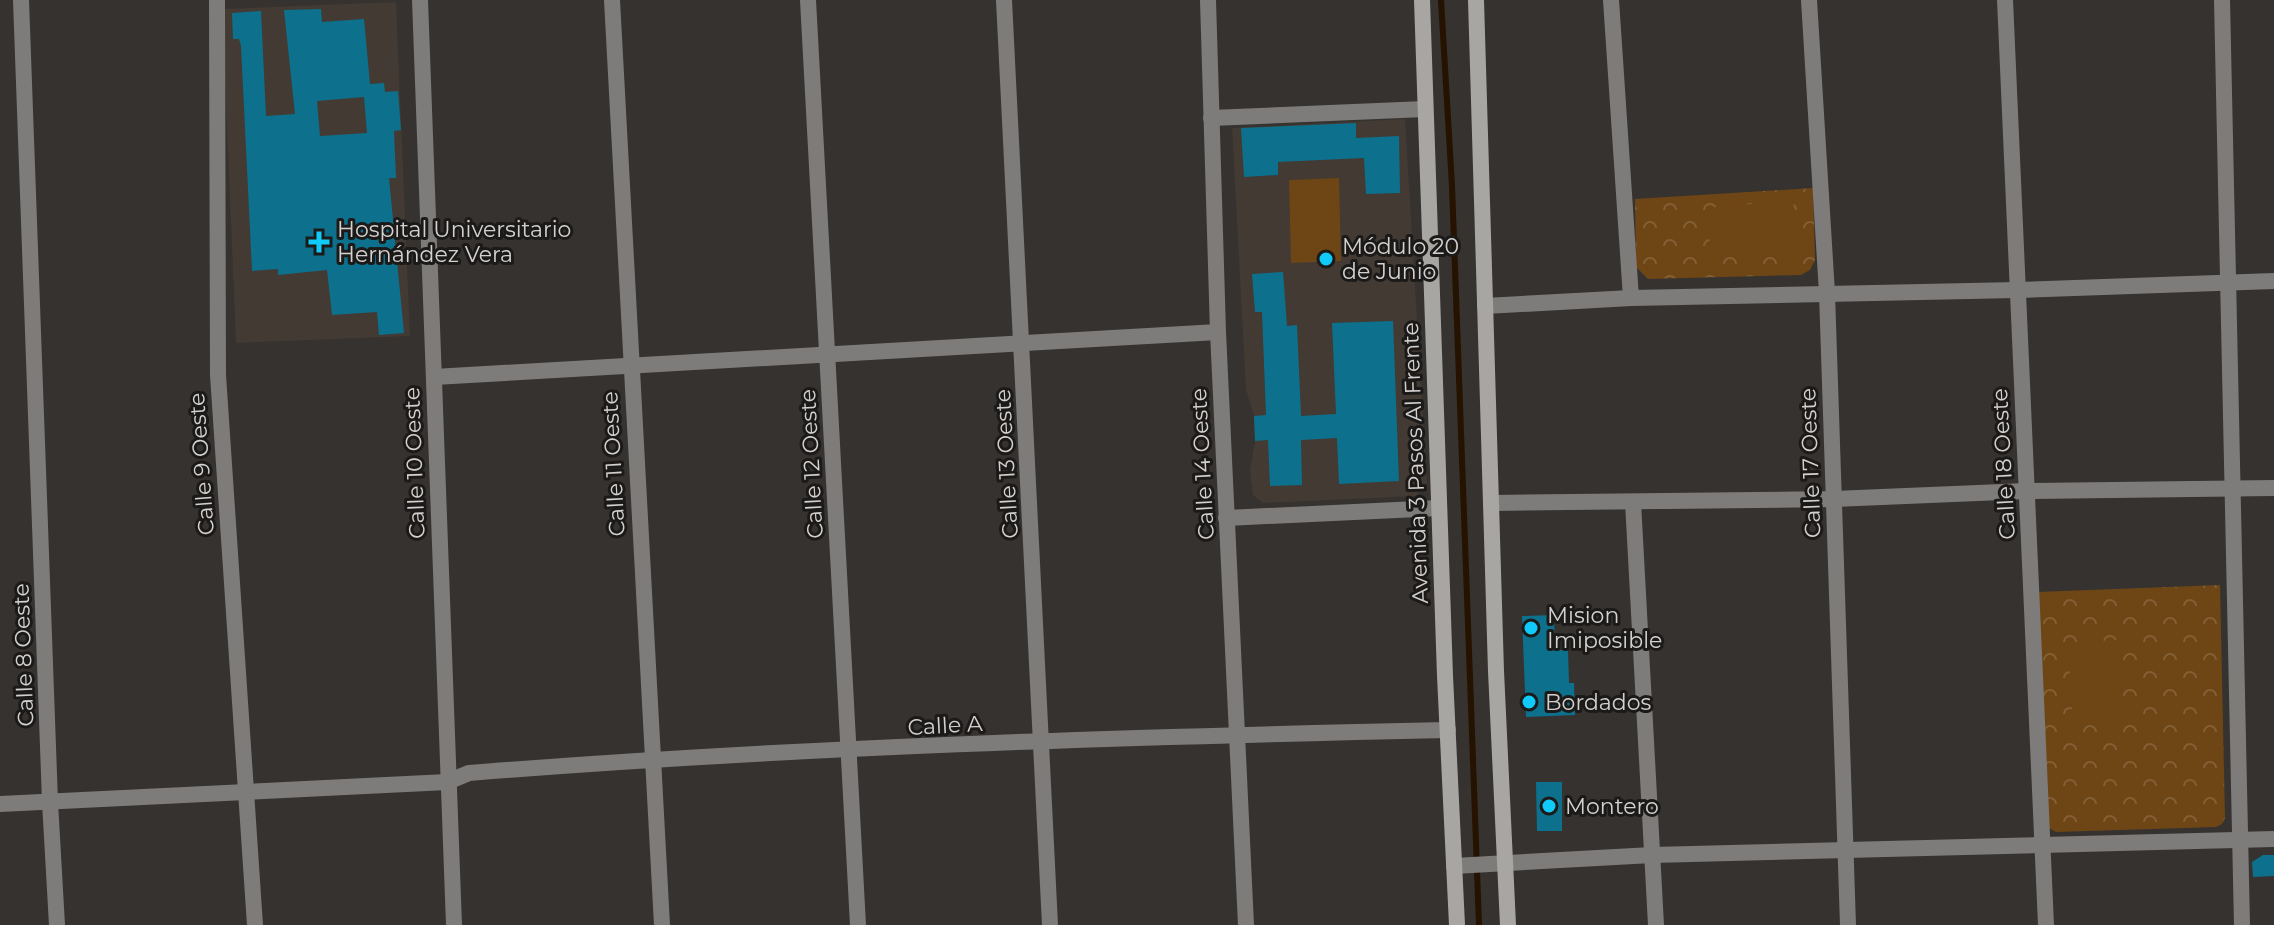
<svg xmlns="http://www.w3.org/2000/svg" width="2274" height="925" font-family="Montserrat,sans-serif">
	<defs>
		<pattern id="park-crowns" width="20" height="18" patternUnits="userSpaceOnUse" patternTransform="scale(2)"><rect width="20" height="18" fill="#6e4514"/><path d="M2 6a3 3 0 1 1 6 0M12 15a3 3 0 1 1 6 0" fill="none" stroke="#825f35"/></pattern>
	</defs>
	<rect width="100%" height="100%" fill="#35322f"/>
	<g fill="#423a33">
		<polygon points="396,2 410,336 236,343 222,9"/>
		<polygon points="1405,119 1427,483 1416,496 1263,503 1253,495 1250,470 1255,441 1254,416 1246,390 1232,128"/>
	</g>
	<g fill="url(#park-crowns)">
		<polygon points="1813,188 1815,260 1810,270 1801,275 1648,279 1636,267 1635,199"/>
		<polygon points="2220,585 2225,818 2222,824 2216,827 2056,832 2049,828 2037,592"/>
	</g>
	<g fill="#6e4514">
		<polygon points="1339,178 1341,261 1291,263 1289,180"/>
		<polygon points="1793,200 1797,249 1711,257 1707,208"/>
		<polygon points="2118,640 2123,723 2073,726 2068,643"/>
	</g>
	<g fill="none" stroke-linecap="round" stroke-linejoin="round">
		<polyline stroke="#251200" stroke-width="6" points="1441,0 1452,186 1479,925"/>
	</g>
	<g fill="#0d718d" fill-rule="evenodd">
		<path d="M 321,9 L 322,22 L 364,19 L 370,84 L 384,83 L 385,92 L 398,91 L 401,130 L 394,131 L 396,178 L 389,178 L 404,333 L 379,335 L 377,312 L 332,315 L 327,270 L 278,275 L 278,269 L 252,271 L 241,46 L 239,39 L 233,39 L 232,13 L 261,11 L 266,116 L 295,114 L 284,10 ZM 364,97 L 367,133 L 320,136 L 317,101 Z"/>
		<polygon points="1356,123 1356,138 1399,136 1400,193 1366,194 1364,158 1278,162 1278,175 1244,177 1241,128"/>
		<polygon points="1283,272 1287,326 1297,325 1301,416 1336,414 1332,323 1393,321 1399,481 1339,484 1337,438 1301,440 1302,485 1270,486 1268,440 1255,441 1254,416 1266,415 1262,312 1255,312 1252,274"/>
		<polygon points="1554,615 1555,650 1568,650 1569,683 1574,683 1575,715 1526,717 1522,616"/>
		<polygon points="1536,782 1562,782 1562,831 1537,831"/>
		<polygon points="2263,855 2274,855 2274,876 2253,877 2252,862"/>
	</g>
	<g fill="none" stroke-linecap="round" stroke-linejoin="round">
		<g stroke="#7e7c7b" stroke-width="16">
			<polyline points="21,0 50,802 57,925"/>
			<polyline points="217,0 218,375 255,925"/>
			<polyline points="420,0 454,925"/>
			<polyline points="612,0 662,925"/>
			<polyline points="808,0 858,925"/>
			<polyline points="1004,0 1050,925"/>
			<polyline points="1208,0 1218,332 1246,925"/>
			<polyline points="1611,0 1631,298"/>
			<polyline points="1809,0 1827,293 1848,925"/>
			<polyline points="2005,0 2046,925"/>
			<polyline points="2222,0 2242,925"/>
			<polyline points="1211,118 1425,109"/>
			<polyline points="1485,306 1631,298 2017,290 2274,281"/>
			<polyline points="434,377 1218,332"/>
			<polyline points="1633,502 1656,925"/>
			<polyline points="1491,503 1834,499 2026,491 2274,488"/>
			<polyline points="1226,518 1439,508"/>
			<path d="M 0,804 L 447,782 L 469,773 C 794,747 1121,737 1448,730"/>
			<polyline points="1454,866 1652,855 2274,839"/>
		</g>
		<g stroke="#a8a6a3" stroke-width="16">
			<polyline points="1422,0 1445,676 1457,925"/>
			<polyline points="1476,0 1496,671 1508,925"/>
		</g>
	</g>
	<g fill="#10cafa" stroke="#1c1a19" stroke-width="3">
		<path d="M315 230h8v8h8v8h-8v8h-8v-8h-8v-8h8z"/>
		<circle cx="1326" cy="259" r="8"/>
		<circle cx="1531" cy="628" r="8"/>
		<circle cx="1529" cy="702" r="8"/>
		<circle cx="1549" cy="806" r="8"/>
	</g>
	<g text-anchor="middle" stroke-width="6" stroke-linejoin="round" paint-order="stroke">
		<g font-size="22" fill="#d3d1cf" stroke="#1c1a19" text-anchor="start">
			<text x="337" y="237">Hospital Universitario<tspan x="337" dy="25">Hernández Vera</tspan></text>
			<text x="1342" y="254">Módulo 20<tspan x="1342" dy="25">de Junio</tspan></text>
			<text x="1547" y="623">Mision<tspan x="1547" dy="25">Imiposible</tspan></text>
			<text x="1545" y="710">Bordados</text>
			<text x="1565" y="814">Montero</text>
		</g>
		<g font-size="22" fill="#d3d1cf" stroke="#1c1a19">
			<text transform="translate(414 463) rotate(-92)" y="8">Calle 10 Oeste</text>
			<text transform="translate(1415 463) rotate(-92)" y="8">Avenida 3 Pasos Al Frente</text>
			<text transform="translate(1810 463) rotate(-92)" y="8">Calle 17 Oeste</text>
			<text transform="translate(201 464) rotate(-94)" y="8">Calle 9 Oeste</text>
			<text transform="translate(613 464) rotate(-93)" y="8">Calle 11 Oeste</text>
			<text transform="translate(811 464) rotate(-93)" y="8">Calle 12 Oeste</text>
			<text transform="translate(1006 464) rotate(-93)" y="8">Calle 13 Oeste</text>
			<text transform="translate(1202 464) rotate(-93)" y="8">Calle 14 Oeste</text>
			<text transform="translate(2003 464) rotate(-93)" y="8">Calle 18 Oeste</text>
			<text transform="translate(23 655) rotate(-92)" y="8">Calle 8 Oeste</text>
			<text transform="translate(945 725) rotate(-3)" y="8">Calle A</text>
		</g>
	</g>
</svg>
